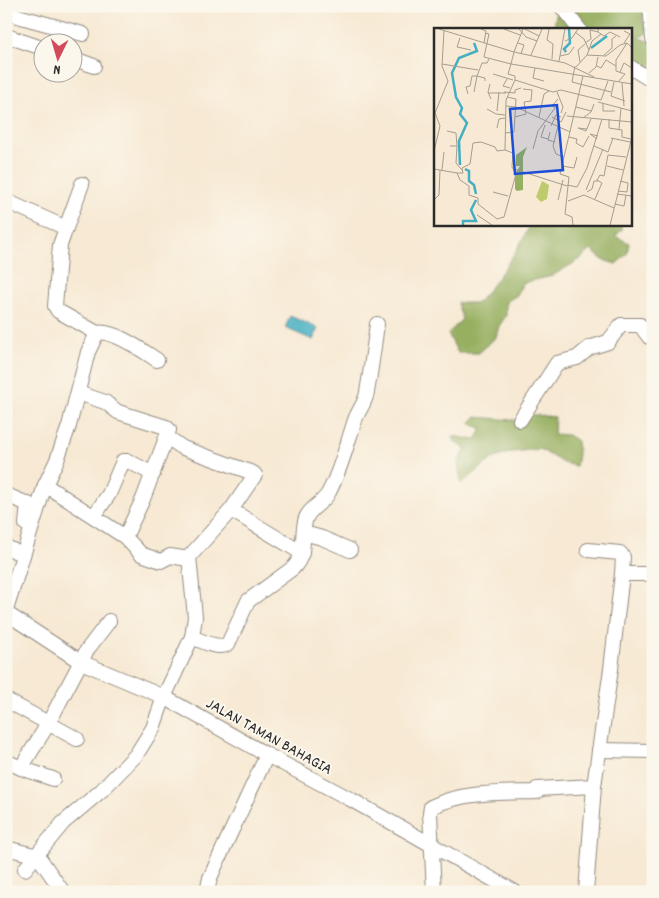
<svg xmlns="http://www.w3.org/2000/svg" width="659" height="898" font-family="Dekko,sans-serif">
	<rect width="100%" height="100%" fill="#fbf7ec"/>
	<filter id="ink" filterUnits="userSpaceOnUse"><feTurbulence type="fractalNoise" baseFrequency=".02" numOctaves="2"/><feDisplacementMap in="SourceGraphic" scale="10" xChannelSelector="R" yChannelSelector="G"/><feConvolveMatrix kernelMatrix="1 2 1 2 8 2 1 2 1" color-interpolation-filters="sRGB"/></filter>
	<filter id="wash" filterUnits="userSpaceOnUse"><feTurbulence type="fractalNoise" baseFrequency=".0096" numOctaves="4" result="noise"/><feDisplacementMap in="SourceGraphic" scale="20" xChannelSelector="R" yChannelSelector="G"/><feGaussianBlur stdDeviation="1.12" result="paint"/><feColorMatrix in="noise" values="0 0 0 0 0 0 0 0 0 0 0 0 0 0 0 0 0 1.4 0 .05"/><feComposite in="paint" operator="in"/></filter>
	<g filter="url(#wash)">
		<rect width="100%" height="100%" fill="#f7e9d3"/>
		<g fill="#96af60" stroke="#606d46">
			<polygon points="557,6 653,6 642,18 648,32 639,38 651,42 653,53 653,77 630,67 630,29 554,29"/>
			<path d="M 530,224 L 621,224 L 622,230 L 615,236 L 629,243 L 627,254 L 616,264 L 603,260 L 591,250 L 579,260 L 552,276 L 523,283 L 517,295 L 506,302 L 506,316 L 499,326 L 496,337 L 479,353 L 458,353 L 448,334 L 462,319 L 457,303 L 477,303 C 492,288 524,242 530,224 Z"/>
			<polygon points="527,414 555,417 554,434 568,435 577,441 578,455 576,466 563,463 540,449 512,452 492,459 461,484 458,463 466,449 456,443 452,436 476,440 482,429 470,423 476,417 526,421"/>
		</g>
		<polygon fill="#44aec2" stroke="#386c76" points="290,316 318,328 313,340 285,328"/>
	</g>
	<g filter="url(#ink)">
		<g fill="none" stroke-linecap="round" stroke-linejoin="round">
			<g stroke="#918a7f" stroke-width="16">
				<g id="minor">
					<polyline points="561,6 579,29"/>
					<polyline points="650,6 653,39"/>
					<polyline points="14,15 83,34"/>
					<polyline points="7,36 42,48"/>
					<polyline points="72,58 94,66"/>
					<polyline points="630,67 646,77 653,78"/>
					<polyline points="6,201 66,228 60,245 55,306 58,311 97,333 88,352 69,426 57,460 45,485 6,610"/>
					<polyline points="66,228 82,184"/>
					<path d="M 97,333 C 113,329 143,351 157,360"/>
					<polyline points="78,393 105,402 118,412 166,427 169,430 143,499 125,537"/>
					<polyline points="520,420 557,363 577,358 589,348 608,342 621,325 640,325 649,337 653,336"/>
					<polyline points="167,437 183,448 253,473 255,475 231,510 189,557 195,617 192,637"/>
					<polyline points="45,485 125,537 141,554 161,561 170,556 189,559"/>
					<polyline points="6,495 28,504 26,524"/>
					<polyline points="231,510 302,553"/>
					<polyline points="94,516 109,494 123,461 128,461 153,474"/>
					<polyline points="304,533 322,538 350,550"/>
					<polyline points="6,547 21,554"/>
					<polyline points="588,550 620,553 623,557 622,574"/>
					<polyline points="6,613 81,662 164,697 267,755 350,799 515,892"/>
					<polyline points="6,700 77,739"/>
					<polyline points="599,750 653,751"/>
					<polyline points="6,761 21,768 48,724 87,650 109,621"/>
					<polyline points="21,768 53,779"/>
					<polyline points="6,848 38,856 63,892"/>
					<path d="M 25,869 L 63,823 L 102,790 L 136,755 L 153,728 L 164,697 L 192,637 C 202,641 218,650 228,644 L 248,601 L 293,568 C 308,553 300,535 306,518 C 310,507 324,503 329,492 C 341,469 347,444 355,420 C 358,411 366,402 367,392 C 371,370 374,347 377,324"/>
					<polyline points="207,892 210,878 223,849 267,755"/>
					<path d="M 434,892 L 430,813 L 431,807 C 463,791 502,793 537,792 L 537,789 L 594,786"/>
					<polyline points="586,892 594,786 611,669 622,574 653,574"/>
				</g>
			</g>
			<use href="#minor" stroke="#fff" stroke-width="14"/>
		</g>
	</g>
	<g text-anchor="middle" stroke-width="4" stroke-linejoin="round" paint-order="stroke">
		<g font-size="16" fill="#2b2b2b" stroke="#fbf7ec">
			<text transform="translate(270 735) rotate(29)" y="6">JALAN TAMAN BAHAGIA</text>
		</g>
	</g>
	<g transform="translate(434 28)">
		<rect width="198" height="198" fill="#f7e9d3"/>
		<path d="M 108,153 L 115,157 L 113,171 L 107,174 L 102,169 Z" fill="#bdcb6d"/>
		<path d="M 93,119 L 89,129 L 89,162 L 83,163 L 81,161 L 81,146 L 86,138 L 82,138 L 82,127 Z" fill="#96af60"/>
		<path fill="none" stroke="#44aec2" stroke-width="2.5" d="M 157,20 L 173,8M 132,24 L 130,21 L 136,15 L 135,1M 26,137 L 25,113 L 33,95 L 26,86 L 28,80 L 22,69 L 18,45 L 25,30 L 43,23 L 40,15M 31,141 L 35,143 L 35,153 L 40,157 L 42,166M 29,197 L 29,193 L 42,193 L 37,182 L 42,172"/>
		<path fill="none" stroke="#a59d90" stroke-width="1" d="M 5,1 L 80,24 L 89,1M 47,1 L 52,3 L 50,15M 70,1 L 86,7M 85,1 L 92,9 L 103,13M 91,1 L 105,8M 115,1 L 113,12 L 119,16 L 118,31M 164,1 L 164,4 L 170,8 L 176,4 L 186,9M 190,3 L 196,6 L 190,15M 141,4 L 150,11 L 155,22 L 153,27M 51,5 L 55,6 L 50,29 L 77,36 L 74,46 L 81,48 L 81,52M 26,10 L 23,19 L 37,22M 131,13 L 138,10 L 144,1M 84,15 L 90,17 L 87,26M 151,15 L 157,11 L 156,2 L 164,4M 155,22 L 158,13 L 167,6M 97,27 L 108,1M 170,27 L 178,20 L 178,11 L 182,8M 126,28 L 135,26 L 140,19M 125,33 L 131,1M 146,34 L 144,22 L 151,16M 8,36 L 44,42M 141,38 L 138,54 L 177,64M 163,38 L 167,40 L 172,32 L 182,38M 142,39 L 153,27 L 172,28 L 186,17 L 193,15M 101,40 L 99,50 L 110,53M 186,44 L 190,35 L 198,40M 155,45 L 162,39 L 164,29M 59,46 L 79,52M 160,49 L 131,35 L 80,24 L 77,36 L 198,56M 73,51 L 69,58 L 76,60M 81,52 L 119,64 L 127,62 L 167,72 L 174,53M 185,53 L 191,46 L 182,43 L 182,32 L 193,15 L 198,20M 180,54 L 177,68 L 191,73M 188,55 L 190,78M 56,56 L 54,64 L 57,71M 40,64 L 43,48 L 51,50 L 51,53M 70,64 L 81,65 L 81,62 L 87,60M 123,64 L 129,79 L 127,85M 54,65 L 72,65M 34,66 L 32,59 L 36,58 L 38,48 L 43,48 L 48,35 L 53,35 L 55,31M 164,74 L 198,83M 169,75 L 169,83 L 181,83M 72,78 L 82,79 L 136,104M 142,79 L 157,83M 53,81 L 62,86 L 71,87M 124,81 L 118,78 L 124,71M 63,83 L 65,64M 133,88 L 198,94M 81,89 L 92,86 L 90,74 L 97,73 L 98,62 L 89,61M 105,89 L 110,66 L 115,63M 118,89 L 127,94 L 132,84M 149,90 L 157,84 L 160,76M 175,91 L 175,100 L 188,102 L 188,109 L 197,111M 111,97 L 107,109 L 114,111M 117,98 L 122,87 L 127,89M 124,98 L 119,118 L 122,126 L 130,129M 63,100 L 65,91 L 71,90M 153,101 L 144,100 L 152,103 L 157,91M 185,101 L 187,80M 13,103 L 22,105 L 23,118M 116,104 L 114,112 L 121,114M 71,105 L 80,104 L 82,71 L 73,69M 135,109 L 143,111 L 142,115 L 149,119 L 155,108M 177,110 L 196,114M 163,111 L 156,106 L 164,108M 16,118 L 23,118 L 22,135 L 28,142M 160,118 L 174,124 L 179,110M 99,121 L 104,103 L 121,80M 0,123 L 6,98 L 1,85 L 14,53 L 8,38 L 10,3M 128,138 L 140,140 L 143,129M 173,138 L 189,142M 0,141 L 23,145M 80,141 L 133,158M 8,142 L 10,124M 133,157 L 143,159 L 153,140 L 168,91M 152,162 L 169,121M 184,163 L 193,164 L 194,155 L 186,153M 59,164 L 74,168M 153,164 L 158,161 L 160,153 L 164,153M 183,166 L 198,168M 161,171 L 168,155 L 163,152 L 166,147 L 170,148 L 174,127 L 192,129M 0,172 L 5,167 L 6,142M 124,172 L 129,152M 134,173 L 150,167 L 180,180M 181,176 L 190,178 L 192,167M 43,187 L 58,197M 63,191 L 70,189 L 82,146 L 78,139 L 79,125 L 71,122 L 72,72 L 81,52M 63,191 L 44,176 L 44,170 L 35,167 L 35,158 L 26,152 L 23,145 L 29,145 L 28,140 L 36,136 L 39,115 L 47,114 L 61,119 L 63,123 L 71,122M 139,197 L 138,189 L 131,186 L 135,149 L 126,146 L 149,48M 176,197 L 198,109"/>
		<path fill="#1d4ed8" fill-opacity="0.15" stroke="#1d4ed8" stroke-width="2.5" d="M 123,77 L 129,142 L 81,146 L 76,81 Z"/>
		<rect width="198" height="198" fill="none" stroke="#2b2b2b" stroke-width="2.5"/>
	</g>
	<rect width="659" height="898" fill="none" stroke="#fbf7ec" stroke-width="25"/>
	<g transform="translate(58 58) rotate(185)"><circle r="24" fill="#fbf7ec" stroke="#a8a59f"/>
	<path d="M0-4L9 19L0 12L-9 19Z" fill="#d1495b"/>
	<text y="-8" font-size="14" font-weight="bold" text-anchor="middle" fill="#2b2b2b">N</text>
	</g>
</svg>
